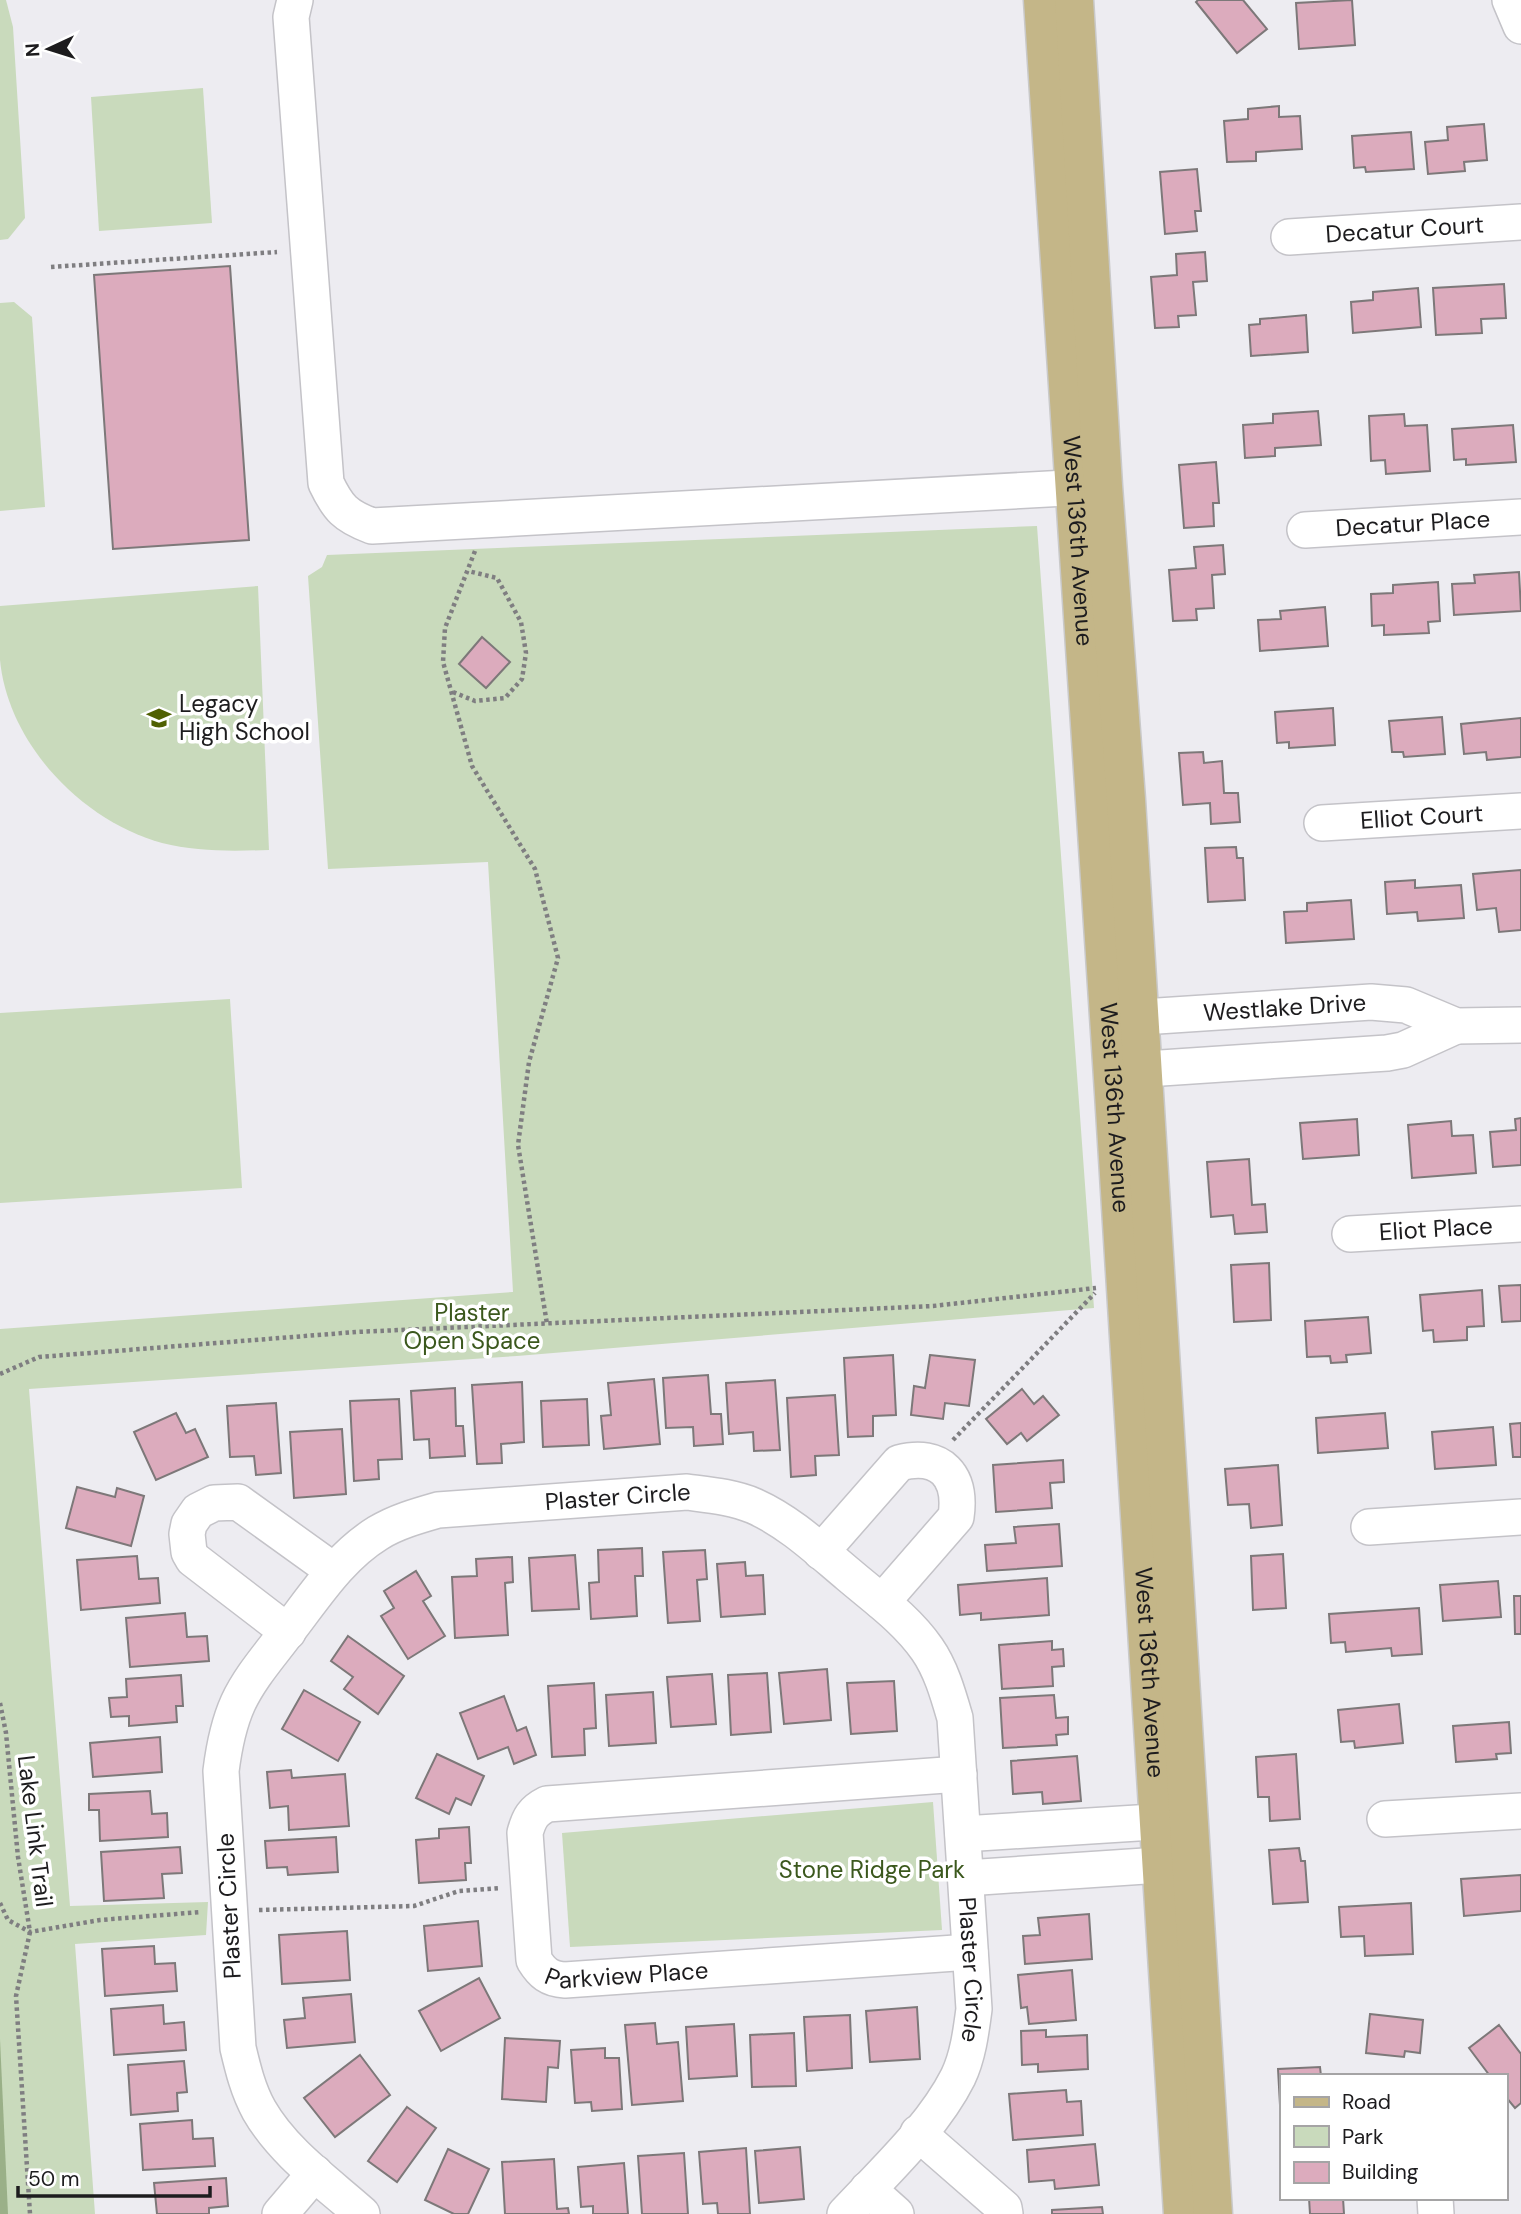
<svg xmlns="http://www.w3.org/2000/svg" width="1521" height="2214" font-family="'DM Sans',sans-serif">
	<rect width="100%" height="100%" fill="#edecf1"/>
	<g fill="#c9dabc">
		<polygon points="0,0 6,0 13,27 25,218 8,239 0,240"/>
		<polygon points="203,88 212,223 99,231 91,97"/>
		<polygon points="14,302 32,317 45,507 0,511 0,303"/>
		<polygon points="1037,526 1094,1308 517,1356 29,1389 70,1906 208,1902 206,1935 75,1944 95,2214 0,2214 0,1329 513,1292 488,862 328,869 308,576 322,567 327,555"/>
		<path d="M 258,586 L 269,850 C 233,851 197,852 162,843 C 82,821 8,744 0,660 C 0,642 0,624 0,606 Z"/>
		<polygon points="230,999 242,1188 0,1203 0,1013"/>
		<polygon points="933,1802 942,1930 570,1947 562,1833"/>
	</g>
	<polygon fill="#9ab088" points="0,2039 8,2214 0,2214"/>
	<g fill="#dcabbd" stroke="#7d7879" stroke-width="2">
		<polygon points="1198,0 1243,0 1267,29 1237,53 1196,2"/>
		<polygon points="1352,0 1355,45 1299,49 1296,3"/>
		<polygon points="1279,106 1279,117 1300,116 1302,149 1256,152 1256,161 1227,162 1224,121 1248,119 1248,109"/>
		<polygon points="1484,124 1487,160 1464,162 1465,171 1428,174 1425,142 1448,140 1447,127"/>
		<polygon points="1411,132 1414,169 1366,172 1365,167 1354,168 1352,136"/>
		<polygon points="1197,169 1201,211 1195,211 1197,231 1165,234 1160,172"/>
		<polygon points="1205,252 1207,281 1193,282 1196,315 1178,316 1179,327 1155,328 1151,277 1177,275 1176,254"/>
		<polygon points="230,266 249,540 113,549 94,275"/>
		<polygon points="1504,284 1506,318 1481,319 1482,333 1436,335 1433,288"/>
		<polygon points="1418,288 1421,327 1353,333 1351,302 1373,300 1373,292"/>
		<polygon points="1306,315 1308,352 1251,356 1249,325 1260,324 1260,319"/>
		<polygon points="1318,411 1321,445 1275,448 1275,456 1245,458 1243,425 1273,423 1273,414"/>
		<polygon points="1404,414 1405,426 1427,425 1430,471 1386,474 1385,460 1371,461 1369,416"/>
		<polygon points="1513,425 1516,462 1466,465 1466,459 1454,460 1452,429"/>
		<polygon points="1216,462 1219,503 1213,503 1214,526 1184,528 1179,465"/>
		<polygon points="1223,545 1225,574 1212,575 1214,608 1196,609 1197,620 1173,621 1169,570 1196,568 1194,547"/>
		<polygon points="1519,572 1521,611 1454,615 1452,584 1475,583 1474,575"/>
		<polygon points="1438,582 1440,621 1428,622 1429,633 1384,635 1384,625 1372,626 1371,594 1393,593 1393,585"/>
		<polygon points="1325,607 1328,646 1260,651 1258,620 1281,619 1280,611"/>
		<polygon points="482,637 510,662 486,688 459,664"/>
		<polygon points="1333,708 1335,745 1289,748 1289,742 1277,743 1275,712"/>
		<polygon points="1442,717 1445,754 1404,757 1403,752 1392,752 1389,721"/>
		<polygon points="1521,718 1521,757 1487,760 1486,752 1464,754 1461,724"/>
		<polygon points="1203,752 1204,763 1222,761 1224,793 1238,793 1240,822 1211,824 1210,803 1183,805 1179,753"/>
		<polygon points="1236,847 1237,858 1243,858 1245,900 1208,902 1205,848"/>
		<polygon points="1521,870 1521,930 1499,932 1496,908 1477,910 1473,874"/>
		<polygon points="1415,880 1415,888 1461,885 1464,918 1418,921 1417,912 1387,914 1385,882"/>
		<polygon points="1351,900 1354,939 1286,943 1284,912 1307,911 1307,903"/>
		<polygon points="1521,1118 1521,1165 1493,1167 1490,1132 1516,1130 1515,1119"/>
		<polygon points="1357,1119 1359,1155 1303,1159 1300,1123"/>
		<polygon points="1451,1121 1452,1136 1473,1135 1476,1173 1412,1178 1408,1125"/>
		<polygon points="1249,1159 1252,1205 1265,1204 1267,1232 1235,1234 1233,1215 1211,1217 1207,1162"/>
		<polygon points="1269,1263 1271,1320 1234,1322 1231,1265"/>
		<polygon points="1521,1285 1521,1321 1502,1322 1499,1286"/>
		<polygon points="1482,1290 1484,1326 1467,1327 1467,1340 1434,1342 1433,1330 1423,1331 1420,1295"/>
		<polygon points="1368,1317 1371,1353 1346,1355 1347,1362 1331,1363 1330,1356 1307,1357 1305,1321"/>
		<polygon points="893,1355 896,1415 873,1416 873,1436 848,1437 844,1358"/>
		<polygon points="930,1355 975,1360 969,1406 945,1403 943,1419 911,1415 914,1386 925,1388"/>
		<polygon points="708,1375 711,1414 721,1414 723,1444 694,1446 693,1427 666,1428 663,1378"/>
		<polygon points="654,1379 660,1444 604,1449 601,1416 611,1415 608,1383"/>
		<polygon points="775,1380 780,1450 754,1451 753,1432 729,1434 726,1383"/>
		<polygon points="522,1382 524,1442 501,1444 502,1463 477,1464 472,1385"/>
		<polygon points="455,1388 456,1426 463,1426 465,1456 430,1458 429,1439 414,1440 411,1391"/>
		<polygon points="1022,1389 1034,1404 1043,1396 1059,1415 1027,1441 1021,1433 1007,1444 986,1419"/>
		<polygon points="835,1395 839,1455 815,1456 816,1475 791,1477 787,1398"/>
		<polygon points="399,1399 402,1459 378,1460 379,1479 354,1481 350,1401"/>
		<polygon points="587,1399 589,1445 543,1447 541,1401"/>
		<polygon points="276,1403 281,1473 256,1475 254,1456 230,1457 227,1406"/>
		<polygon points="176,1413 186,1433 195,1429 208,1457 156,1480 134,1432"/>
		<polygon points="1385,1413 1388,1448 1318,1453 1316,1418"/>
		<polygon points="1521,1423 1521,1457 1513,1457 1510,1424"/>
		<polygon points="1493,1427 1496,1465 1435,1469 1432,1432"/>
		<polygon points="342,1429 346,1494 294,1498 290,1432"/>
		<polygon points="1063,1460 1064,1482 1050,1483 1052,1508 996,1512 993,1465"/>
		<polygon points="1278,1465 1282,1525 1251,1528 1249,1504 1228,1505 1225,1469"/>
		<polygon points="77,1487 115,1497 117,1488 144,1496 131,1546 66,1528"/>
		<polygon points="1059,1524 1062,1566 987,1571 985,1545 1016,1543 1014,1527"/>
		<polygon points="642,1548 643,1576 635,1576 637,1616 591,1619 589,1583 599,1582 598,1550"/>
		<polygon points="705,1550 707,1579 697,1580 700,1621 668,1623 663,1552"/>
		<polygon points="1283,1554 1286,1608 1253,1610 1251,1556"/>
		<polygon points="575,1555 579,1609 532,1611 529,1558"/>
		<polygon points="137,1556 139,1579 158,1578 160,1603 81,1610 77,1560"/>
		<polygon points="512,1557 513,1582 505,1583 508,1635 455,1638 452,1577 477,1576 476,1559"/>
		<polygon points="745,1562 746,1576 763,1575 765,1614 721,1617 717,1564"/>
		<polygon points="416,1571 431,1596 423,1601 445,1636 408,1659 381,1616 394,1608 384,1591"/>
		<polygon points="1047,1578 1049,1615 981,1620 981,1613 960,1615 958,1585"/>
		<polygon points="1498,1581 1501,1617 1443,1621 1440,1585"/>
		<polygon points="1514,1596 1521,1596 1521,1634 1515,1634"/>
		<polygon points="1419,1608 1422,1654 1392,1656 1391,1648 1346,1652 1345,1642 1331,1643 1329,1614"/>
		<polygon points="185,1613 187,1637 207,1636 209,1661 130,1667 126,1618"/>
		<polygon points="348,1636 404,1676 378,1714 344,1689 353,1677 331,1661"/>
		<polygon points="1052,1641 1052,1650 1063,1649 1064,1666 1052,1667 1053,1686 1002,1689 999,1645"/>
		<polygon points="827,1669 831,1720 784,1724 779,1673"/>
		<polygon points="767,1673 771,1732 731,1735 728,1675"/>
		<polygon points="712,1674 716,1724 671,1727 667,1677"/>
		<polygon points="181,1675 183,1706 176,1706 177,1722 129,1726 129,1716 111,1717 109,1698 127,1697 126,1679"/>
		<polygon points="894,1681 897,1731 851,1734 847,1683"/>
		<polygon points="594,1683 596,1728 584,1729 585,1755 552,1757 548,1686"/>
		<polygon points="304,1690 360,1722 338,1761 282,1729"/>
		<polygon points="653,1692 656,1743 609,1746 606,1695"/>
		<polygon points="1054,1695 1056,1718 1068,1717 1068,1734 1056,1735 1057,1745 1003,1748 1000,1698"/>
		<polygon points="504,1696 517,1731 526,1727 536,1755 514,1764 508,1747 478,1759 460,1713"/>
		<polygon points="1399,1704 1403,1743 1355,1748 1354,1741 1341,1742 1338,1710"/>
		<polygon points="1509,1722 1511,1753 1496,1754 1497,1759 1456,1762 1453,1726"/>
		<polygon points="160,1737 162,1772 93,1777 90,1743"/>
		<polygon points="437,1754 484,1776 471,1805 456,1798 449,1814 416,1798"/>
		<polygon points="1296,1754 1300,1819 1270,1821 1269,1797 1258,1797 1256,1757"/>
		<polygon points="1077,1756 1081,1801 1043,1804 1042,1792 1013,1794 1011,1761"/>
		<polygon points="291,1770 292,1778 345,1774 349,1826 289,1830 288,1806 270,1808 267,1772"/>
		<polygon points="150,1791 152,1814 167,1813 168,1837 100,1841 99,1810 89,1810 89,1794"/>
		<polygon points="469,1827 471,1863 465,1863 466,1880 419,1883 416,1840 439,1838 439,1829"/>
		<polygon points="336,1837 338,1872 288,1875 287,1867 267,1868 265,1841"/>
		<polygon points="180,1847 182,1873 162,1874 164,1898 104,1901 101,1852"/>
		<polygon points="1299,1848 1301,1861 1305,1861 1308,1902 1273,1904 1269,1850"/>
		<polygon points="1521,1875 1521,1911 1464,1916 1461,1879"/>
		<polygon points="1411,1903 1413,1954 1365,1956 1364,1936 1341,1937 1339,1907"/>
		<polygon points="1089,1914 1092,1959 1025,1964 1023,1936 1040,1935 1038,1918"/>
		<polygon points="478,1921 482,1966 428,1971 424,1926"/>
		<polygon points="347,1931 350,1980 282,1984 279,1935"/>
		<polygon points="154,1946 155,1964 175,1963 177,1991 105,1996 102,1949"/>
		<polygon points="1072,1970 1076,2020 1029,2024 1027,2007 1021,2008 1018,1975"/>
		<polygon points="479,1978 500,2018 441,2051 419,2011"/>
		<polygon points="351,1994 355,2042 287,2048 284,2020 305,2018 303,1998"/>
		<polygon points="163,2005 164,2024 184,2022 186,2050 114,2055 111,2009"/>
		<polygon points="917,2007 920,2059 870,2062 866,2011"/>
		<polygon points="1370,2014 1423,2020 1420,2053 1405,2051 1404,2057 1366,2053"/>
		<polygon points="850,2015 852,2068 807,2071 804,2017"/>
		<polygon points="655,2023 657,2044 678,2042 683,2101 632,2105 625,2025"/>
		<polygon points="734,2024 737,2076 689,2079 686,2027"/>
		<polygon points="1499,2025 1521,2054 1521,2103 1515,2108 1505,2096 1505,2076 1490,2076 1469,2048"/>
		<polygon points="1046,2030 1046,2037 1087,2035 1088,2069 1038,2072 1038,2064 1022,2065 1021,2031"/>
		<polygon points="794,2033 796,2086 752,2087 750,2035"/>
		<polygon points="505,2038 560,2041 558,2068 548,2067 546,2102 502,2099"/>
		<polygon points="605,2048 605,2058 619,2058 622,2109 592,2111 591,2102 575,2103 571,2050"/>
		<polygon points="360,2055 390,2095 335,2137 304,2098"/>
		<polygon points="184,2061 187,2092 177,2093 178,2111 131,2115 128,2065"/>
		<polygon points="1320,2067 1321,2076 1281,2076 1281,2123 1278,2069"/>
		<polygon points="1066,2090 1067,2102 1081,2101 1083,2135 1013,2140 1009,2094"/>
		<polygon points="407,2107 436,2128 397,2182 368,2161"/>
		<polygon points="192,2120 193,2139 213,2138 215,2166 143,2170 140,2124"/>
		<polygon points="1095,2144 1099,2185 1055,2189 1054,2180 1029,2182 1027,2150"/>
		<polygon points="800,2147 804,2199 759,2203 755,2151"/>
		<polygon points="746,2148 750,2214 718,2214 717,2203 703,2204 699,2152"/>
		<polygon points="448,2149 489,2169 468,2214 454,2214 425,2200"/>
		<polygon points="684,2153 688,2214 642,2214 638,2156"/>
		<polygon points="554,2159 557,2209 568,2208 569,2214 505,2214 502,2162"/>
		<polygon points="624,2163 628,2214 593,2214 593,2206 581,2207 578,2167"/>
		<polygon points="226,2178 228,2206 209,2208 209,2214 157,2214 154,2183"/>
		<polygon points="1309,2198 1343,2198 1344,2214 1310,2214"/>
		<polygon points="1102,2207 1103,2214 1052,2214 1052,2210"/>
	</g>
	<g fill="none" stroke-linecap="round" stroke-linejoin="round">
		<g stroke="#c4c3c8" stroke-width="38">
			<g id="minor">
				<path d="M 295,0 L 291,17 L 326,483 C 338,508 345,516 372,526 L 1103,486"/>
				<polyline points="1510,0 1521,26"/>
				<path id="s1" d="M 1289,237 L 1521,222"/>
				<path id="s2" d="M 1305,530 L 1521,517"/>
				<path id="s3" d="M 1322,823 L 1521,811"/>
				<path id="s4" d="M 1112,1019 L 1371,1002 L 1406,1005 L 1456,1026 L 1521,1025"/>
				<polyline points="1116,1071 1387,1053 1403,1050 1456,1026"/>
				<path id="s5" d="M 1350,1234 L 1521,1224"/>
				<polyline points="1369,1527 1521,1517"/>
				<path d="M 821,1552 L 899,1463 C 941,1452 962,1476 956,1517 L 882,1602"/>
				<polyline points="288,1632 193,1559 189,1552 187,1534 189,1524 198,1511 214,1503 238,1502 334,1571"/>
				<path id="s6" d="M 959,1774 L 547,1804 C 533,1811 529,1818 525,1833 L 534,1960 C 542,1973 549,1979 565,1980 L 970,1952"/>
				<polyline points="1385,1819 1521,1811"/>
				<polyline points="963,1834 1185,1820"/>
				<polyline points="966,1878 1190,1863"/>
				<polyline points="918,2133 1004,2208 1005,2214"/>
				<polyline points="868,2189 896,2214"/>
				<polyline points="1435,2198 1436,2214"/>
				<polyline points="280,2214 315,2173"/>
				<path id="s7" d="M 362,2214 C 326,2182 283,2152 259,2110 C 248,2090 243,2069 238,2048 L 221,1771 C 224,1747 228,1725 238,1703 C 250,1677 270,1655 287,1632 C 315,1596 339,1557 378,1533 C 396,1522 417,1516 438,1510 L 687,1492 C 710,1495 733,1497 754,1506 C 790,1522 819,1550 849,1575 C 876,1598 906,1619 927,1649 C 941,1669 948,1694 955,1718 L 974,2009 C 971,2032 968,2056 958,2077 C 933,2127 883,2173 845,2214"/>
			</g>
		</g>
		<g stroke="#c9c9c9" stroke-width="41">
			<g id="major">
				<path id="s8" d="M 1043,0 L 1114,1093 L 1183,2214"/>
				<polyline points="1074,0 1103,486 1126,800 1213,2214"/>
			</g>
		</g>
		<g stroke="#7f7e81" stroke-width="4.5" stroke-dasharray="3.5 3.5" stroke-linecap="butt">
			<polyline points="51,267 277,252"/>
			<polyline points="475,551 445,628 443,662 472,766 535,869 558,958 529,1062 518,1145 547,1324"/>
			<polyline points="453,692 475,701 505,698 522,679 526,653 521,622 497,578 468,571"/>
			<polyline points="0,1374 39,1357 356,1332 933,1306 1096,1288"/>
			<polyline points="953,1440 1095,1293"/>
			<polyline points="0,1703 6,1733 18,1857 30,1932 16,1996 30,2214"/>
			<polyline points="0,1903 8,1920 30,1932 100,1920 201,1912"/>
			<polyline points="259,1910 414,1906 459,1891 500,1888"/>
		</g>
		<use href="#minor" stroke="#fff" stroke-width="35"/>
		<use href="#major" stroke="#c4b688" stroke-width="38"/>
	</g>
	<defs>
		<g id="school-bare" transform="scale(1.89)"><path d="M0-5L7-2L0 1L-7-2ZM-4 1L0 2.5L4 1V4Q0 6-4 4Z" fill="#506003" stroke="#fff" stroke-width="2.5" paint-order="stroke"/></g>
	</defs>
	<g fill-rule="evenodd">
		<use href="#school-bare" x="159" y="718"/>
	</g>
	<g text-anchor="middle" stroke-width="7" stroke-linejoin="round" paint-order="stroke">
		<g font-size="24" fill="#1d1c1e" stroke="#fff">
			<text dy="8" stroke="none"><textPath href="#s1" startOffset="116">Decatur Court</textPath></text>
			<text dy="8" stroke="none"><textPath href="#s2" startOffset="108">Decatur Place</textPath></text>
			<text dy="8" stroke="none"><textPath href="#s8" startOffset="542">West 136th Avenue</textPath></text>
			<text dy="8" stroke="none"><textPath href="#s3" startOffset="100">Elliot Court</textPath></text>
			<text dy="8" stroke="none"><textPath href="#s4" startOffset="173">Westlake Drive</textPath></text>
			<text dy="8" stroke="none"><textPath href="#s8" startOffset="1110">West 136th Avenue</textPath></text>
			<text dy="8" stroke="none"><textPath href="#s5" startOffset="86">Eliot Place</textPath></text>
			<text dy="8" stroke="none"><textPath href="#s7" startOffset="1027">Plaster Circle</textPath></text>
			<text dy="8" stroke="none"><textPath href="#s8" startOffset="1676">West 136th Avenue</textPath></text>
			<text transform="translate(35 1831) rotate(83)" y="8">Lake Link Trail</text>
			<text transform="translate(229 1906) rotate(-93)" y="8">Plaster Circle</text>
			<text dy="8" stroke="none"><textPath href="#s6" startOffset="679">Parkview Place</textPath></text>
			<text dy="8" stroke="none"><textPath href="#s7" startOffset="1718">Plaster Circle</textPath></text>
		</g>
		<g font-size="24" fill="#1d1c1e" stroke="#fff" text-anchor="start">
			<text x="179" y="712">Legacy<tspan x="179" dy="28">High School</tspan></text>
		</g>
		<g font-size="24" fill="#3b581d" stroke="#fff">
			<text x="472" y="1321">Plaster<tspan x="472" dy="28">Open Space</tspan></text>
			<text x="872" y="1878">Stone Ridge Park</text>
		</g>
	</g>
	<rect x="1280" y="2074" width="228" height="126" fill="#ffffff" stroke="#a5a4a5" stroke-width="2"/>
	<rect x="1294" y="2097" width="35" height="10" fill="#c4b688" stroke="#a5a4a5" stroke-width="2"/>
	<text x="1342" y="2109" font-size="21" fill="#1d1c1e">Road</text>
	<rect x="1294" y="2126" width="35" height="21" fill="#c9dabc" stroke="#a5a4a5" stroke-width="2"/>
	<text x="1342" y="2144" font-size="21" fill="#1d1c1e">Park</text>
	<rect x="1294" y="2162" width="35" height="21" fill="#dcabbd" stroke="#a5a4a5" stroke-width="2"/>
	<text x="1342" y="2179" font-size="21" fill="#1d1c1e">Building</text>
	<g transform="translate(49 49) rotate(266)" stroke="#ffffff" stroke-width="5" paint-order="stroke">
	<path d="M0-5L12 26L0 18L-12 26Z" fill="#1d1c1e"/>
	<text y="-10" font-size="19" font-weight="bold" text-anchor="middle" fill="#1d1c1e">N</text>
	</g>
	<path d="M18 2186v10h192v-10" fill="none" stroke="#1d1c1e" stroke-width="3.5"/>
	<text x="28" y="2186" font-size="21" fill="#1d1c1e" stroke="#ffffff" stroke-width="5" paint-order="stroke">50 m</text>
</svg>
